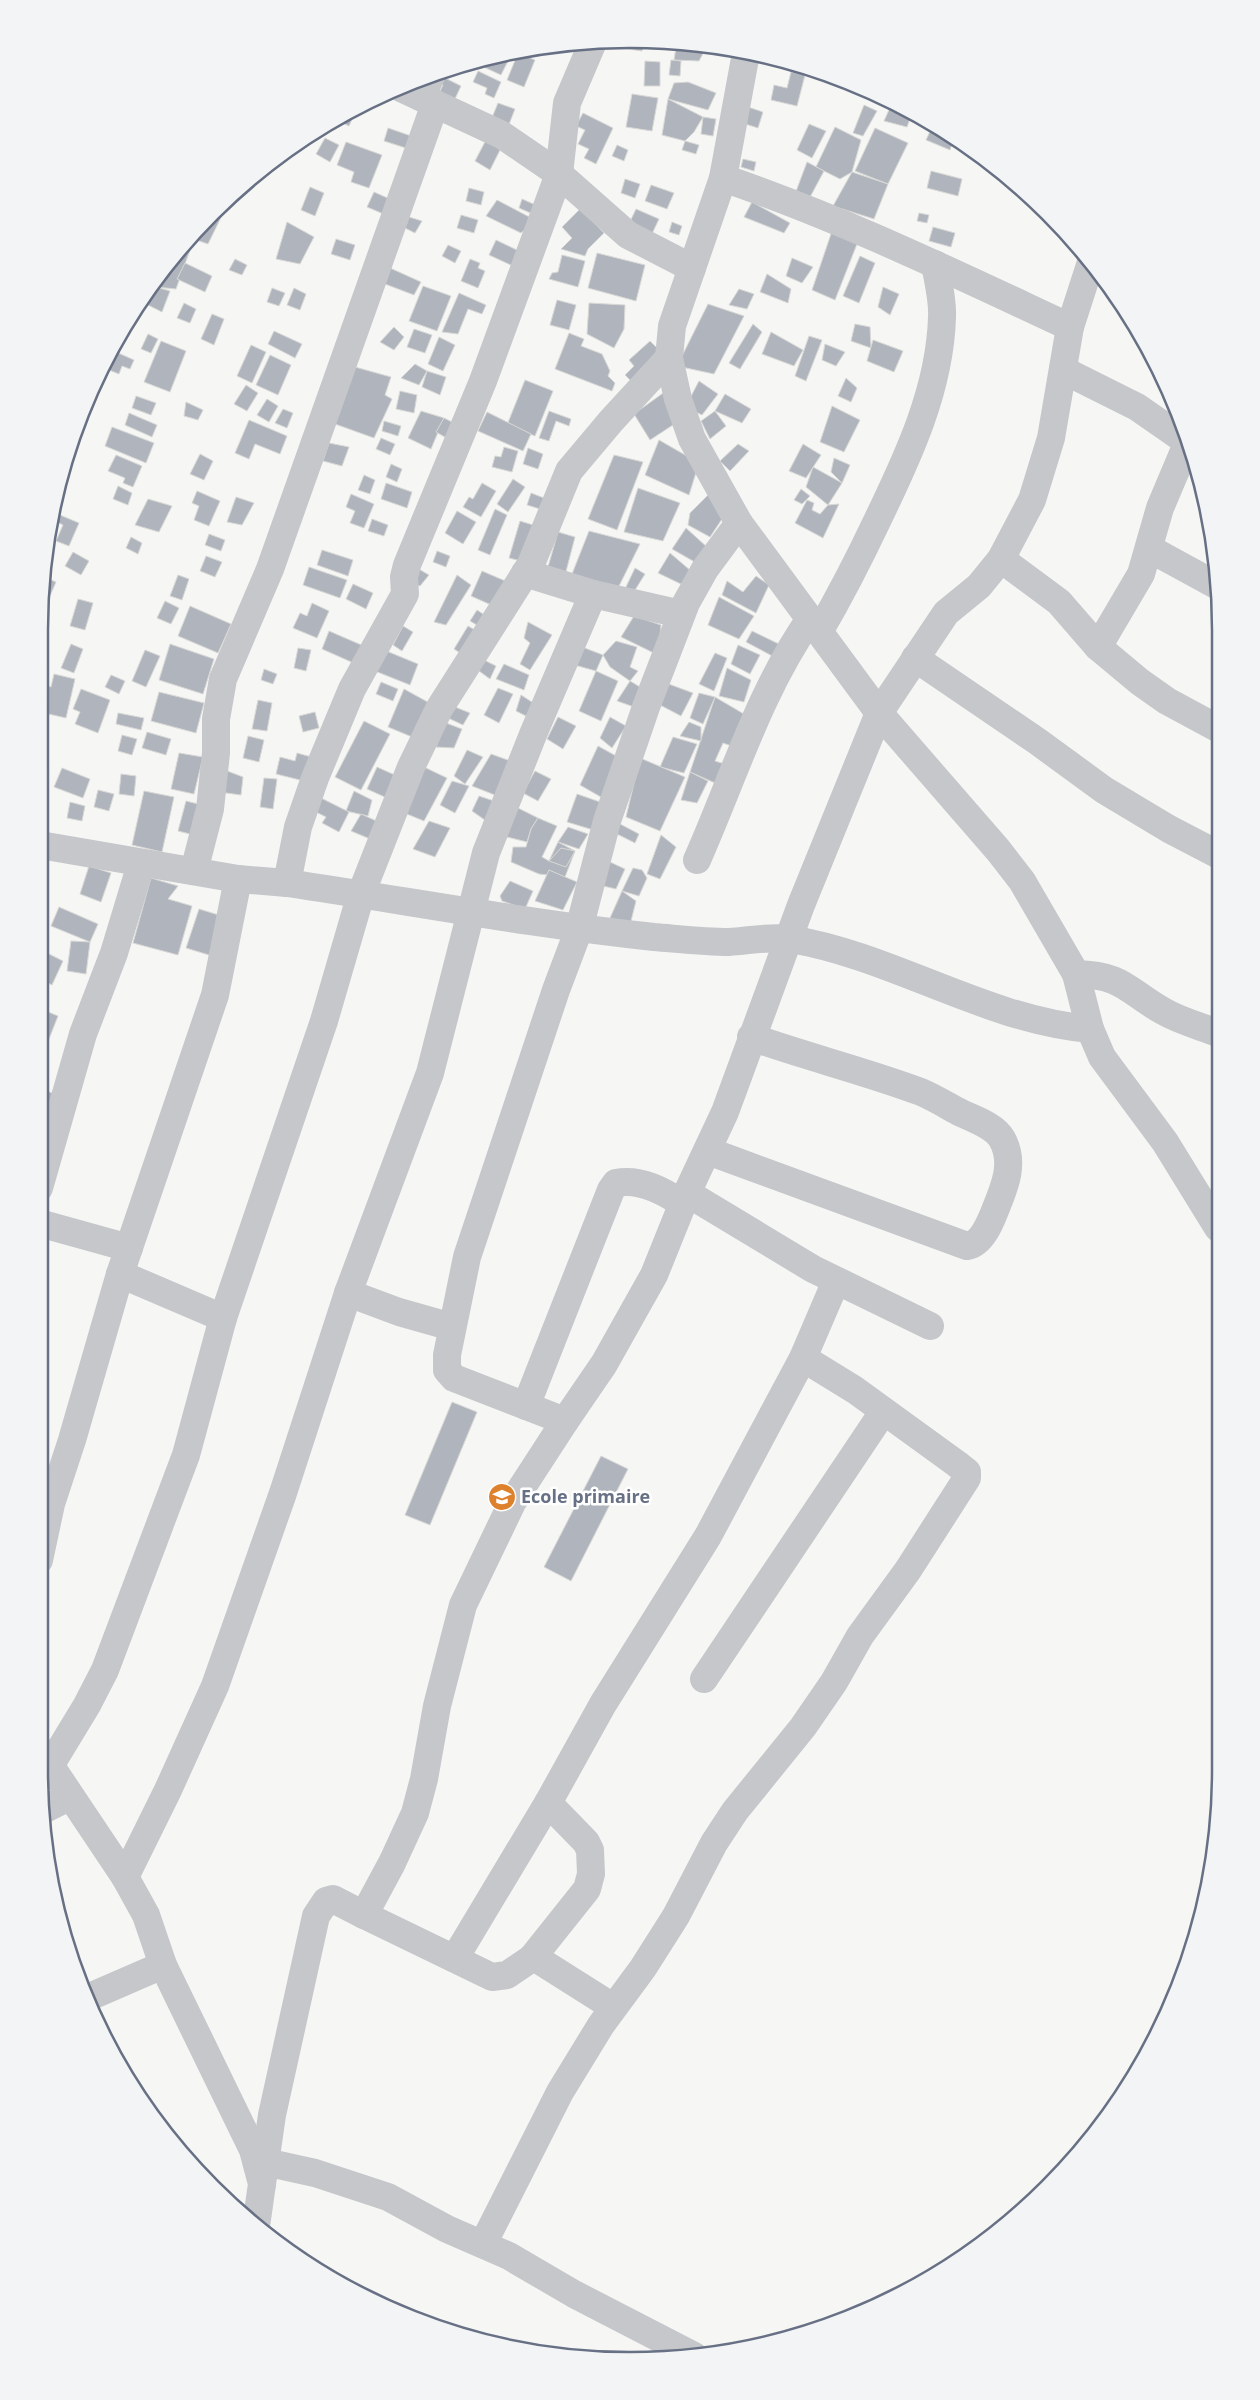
<svg xmlns="http://www.w3.org/2000/svg" width="1260" height="2400" font-family="'Open Sans',sans-serif">
	<rect width="100%" height="100%" fill="#f6f7f4"/>
	<g fill="#b0b4bc" stroke="#d8d9d6">
		<polygon points="644,41 642,51 622,48 623,42"/>
		<polygon points="677,41 707,46 699,61 674,60"/>
		<polygon points="512,53 501,75 475,63 475,62"/>
		<polygon points="518,53 535,60 524,87 507,80"/>
		<polygon points="671,60 681,61 680,76 669,75"/>
		<polygon points="645,61 660,62 660,86 644,86"/>
		<polygon points="478,71 501,82 494,98 485,94 487,88 473,82"/>
		<polygon points="791,72 805,75 797,106 771,100 774,85 787,88"/>
		<polygon points="441,76 461,86 453,103 438,95 443,85 438,82"/>
		<polygon points="688,82 716,93 708,110 668,99 674,83"/>
		<polygon points="632,94 658,98 652,131 626,127"/>
		<polygon points="668,99 703,117 694,132 685,141 662,135"/>
		<polygon points="498,103 515,109 508,127 491,120"/>
		<polygon points="892,103 912,113 907,127 884,121"/>
		<polygon points="742,105 763,112 758,128 736,121"/>
		<polygon points="864,105 877,111 863,136 853,133"/>
		<polygon points="357,108 349,126 336,120 337,117"/>
		<polygon points="583,113 613,128 596,164 584,158 589,149 578,144 585,130 576,126"/>
		<polygon points="703,117 716,119 713,136 701,134"/>
		<polygon points="809,124 826,131 812,158 797,150"/>
		<polygon points="835,127 861,140 852,172 840,179 816,167"/>
		<polygon points="932,127 953,141 950,150 926,140"/>
		<polygon points="388,128 414,137 409,149 384,141"/>
		<polygon points="875,128 908,143 888,184 855,171"/>
		<polygon points="325,138 339,145 330,162 316,154"/>
		<polygon points="487,138 502,146 490,170 475,161"/>
		<polygon points="685,141 699,145 696,154 682,150"/>
		<polygon points="346,142 382,155 369,188 351,182 354,172 337,165"/>
		<polygon points="617,145 628,150 624,161 612,156"/>
		<polygon points="743,159 756,162 754,171 741,167"/>
		<polygon points="807,162 824,171 809,199 795,194"/>
		<polygon points="931,171 962,179 958,196 927,188"/>
		<polygon points="852,172 888,184 874,219 833,206"/>
		<polygon points="625,179 640,184 635,198 621,193"/>
		<polygon points="651,185 674,193 667,209 645,201"/>
		<polygon points="310,187 324,193 315,216 301,210"/>
		<polygon points="469,188 484,192 481,205 466,201"/>
		<polygon points="374,192 392,200 386,215 367,207"/>
		<polygon points="522,199 538,206 535,215 519,208"/>
		<polygon points="226,200 229,201 208,244 191,238"/>
		<polygon points="497,200 535,220 521,233 486,216"/>
		<polygon points="752,202 790,223 784,233 744,217"/>
		<polygon points="580,209 604,233 588,249 585,256 561,249 572,238 562,227"/>
		<polygon points="636,209 659,219 649,240 626,230"/>
		<polygon points="919,213 929,215 927,223 917,221"/>
		<polygon points="461,215 478,220 474,233 457,228"/>
		<polygon points="409,217 422,221 415,233 405,228"/>
		<polygon points="287,222 314,237 300,264 276,259"/>
		<polygon points="672,222 682,226 679,235 669,232"/>
		<polygon points="933,227 955,233 951,247 929,241"/>
		<polygon points="832,231 859,239 835,300 812,290"/>
		<polygon points="336,239 355,245 350,260 331,254"/>
		<polygon points="496,240 519,251 513,266 489,255"/>
		<polygon points="448,245 461,251 455,263 442,256"/>
		<polygon points="183,246 190,250 176,289 156,287 167,263"/>
		<polygon points="597,253 645,265 636,301 588,288"/>
		<polygon points="562,255 585,261 578,287 549,279 552,273 558,272"/>
		<polygon points="860,256 875,263 859,303 843,296"/>
		<polygon points="792,258 813,267 802,283 786,276"/>
		<polygon points="235,259 247,265 242,275 229,270"/>
		<polygon points="470,259 480,263 478,268 485,271 478,288 461,281"/>
		<polygon points="185,263 212,276 205,292 177,279"/>
		<polygon points="390,268 421,282 414,295 385,284"/>
		<polygon points="767,274 791,289 788,303 760,292"/>
		<polygon points="423,286 451,296 437,331 409,321"/>
		<polygon points="156,287 170,291 162,312 146,304"/>
		<polygon points="883,287 899,294 890,315 878,307"/>
		<polygon points="272,288 285,293 279,306 267,302"/>
		<polygon points="294,288 306,294 300,310 287,305"/>
		<polygon points="739,289 754,294 747,309 729,305"/>
		<polygon points="459,293 486,305 482,314 468,309 458,334 442,332"/>
		<polygon points="557,300 576,305 569,330 550,325"/>
		<polygon points="184,303 196,309 190,323 177,318"/>
		<polygon points="589,303 625,305 624,329 614,348 587,334"/>
		<polygon points="708,304 744,316 714,374 677,366"/>
		<polygon points="212,314 224,319 214,345 201,339"/>
		<polygon points="753,324 762,332 740,369 729,363"/>
		<polygon points="855,324 870,327 871,348 851,341"/>
		<polygon points="394,327 404,337 394,350 380,342"/>
		<polygon points="414,329 432,335 425,353 407,347"/>
		<polygon points="274,331 302,344 295,358 268,344"/>
		<polygon points="771,332 803,350 794,366 762,354"/>
		<polygon points="569,333 584,339 581,346 602,354 610,371 608,376 615,383 612,391 555,369"/>
		<polygon points="148,334 158,339 151,353 141,349"/>
		<polygon points="809,336 822,340 806,381 795,376"/>
		<polygon points="439,337 455,345 443,371 428,364"/>
		<polygon points="873,340 903,351 894,372 867,361"/>
		<polygon points="161,341 186,351 170,392 144,382"/>
		<polygon points="650,341 659,350 635,385 625,375 634,366 629,360"/>
		<polygon points="825,344 845,352 836,366 822,360"/>
		<polygon points="251,345 266,352 252,383 237,376"/>
		<polygon points="116,352 134,360 130,369 122,366 119,374 109,370"/>
		<polygon points="270,355 291,365 278,395 256,385"/>
		<polygon points="415,364 427,371 419,385 401,378"/>
		<polygon points="355,367 391,377 385,395 392,399 374,438 335,424"/>
		<polygon points="427,371 446,377 440,395 422,387"/>
		<polygon points="846,378 857,388 851,402 838,396"/>
		<polygon points="525,380 553,391 535,436 507,425"/>
		<polygon points="699,381 718,394 702,415 694,411 688,402"/>
		<polygon points="246,385 258,393 247,411 234,404"/>
		<polygon points="400,391 417,395 414,413 396,409"/>
		<polygon points="666,391 679,421 650,440 634,414"/>
		<polygon points="725,394 751,409 742,423 715,411"/>
		<polygon points="136,396 156,403 151,415 132,408"/>
		<polygon points="267,399 278,406 269,422 257,415"/>
		<polygon points="186,402 203,410 198,420 184,416"/>
		<polygon points="832,406 860,420 844,452 820,442"/>
		<polygon points="283,409 293,413 287,428 275,423"/>
		<polygon points="421,411 444,418 431,449 408,438"/>
		<polygon points="549,411 571,419 569,426 556,421 549,441 539,438"/>
		<polygon points="715,411 726,426 710,439 701,421"/>
		<polygon points="487,412 531,434 523,451 478,431"/>
		<polygon points="129,413 157,425 152,437 125,425"/>
		<polygon points="444,418 458,425 450,440 436,432"/>
		<polygon points="249,420 287,436 280,454 255,444 249,459 235,453"/>
		<polygon points="384,421 401,426 398,436 382,431"/>
		<polygon points="112,427 154,443 146,463 105,446"/>
		<polygon points="381,438 395,444 390,455 376,449"/>
		<polygon points="659,440 699,463 689,495 645,475"/>
		<polygon points="329,443 349,447 342,466 323,461"/>
		<polygon points="738,444 749,451 730,471 720,461"/>
		<polygon points="803,444 821,455 806,478 789,471"/>
		<polygon points="504,447 518,451 512,472 492,467 495,456 501,457"/>
		<polygon points="528,448 543,454 538,469 523,464"/>
		<polygon points="200,454 213,461 204,480 190,474"/>
		<polygon points="116,455 142,466 133,487 123,483 125,478 108,471"/>
		<polygon points="614,455 643,462 617,530 588,519"/>
		<polygon points="834,458 850,465 842,483 831,472"/>
		<polygon points="391,464 402,469 397,482 386,477"/>
		<polygon points="813,467 842,483 828,505 806,487"/>
		<polygon points="364,475 375,480 370,494 358,490"/>
		<polygon points="513,479 525,487 508,512 497,504"/>
		<polygon points="386,483 412,492 407,508 381,499"/>
		<polygon points="482,483 496,491 481,517 463,507 469,497 473,499"/>
		<polygon points="118,486 132,493 128,505 113,499"/>
		<polygon points="638,488 680,503 663,541 624,532"/>
		<polygon points="801,489 810,496 802,504 794,500"/>
		<polygon points="197,491 220,501 209,526 194,520 199,506 192,503"/>
		<polygon points="531,493 544,498 540,509 527,505"/>
		<polygon points="710,493 730,507 710,537 688,525 690,513"/>
		<polygon points="351,494 374,504 364,528 350,523 355,511 346,507"/>
		<polygon points="236,497 254,503 242,525 227,522"/>
		<polygon points="148,499 172,506 159,532 135,525"/>
		<polygon points="807,500 814,503 812,510 820,514 828,505 839,504 823,538 795,523"/>
		<polygon points="495,509 507,515 490,555 478,550"/>
		<polygon points="457,511 476,522 463,544 445,533"/>
		<polygon points="60,515 79,523 69,546 56,541 63,525 57,522"/>
		<polygon points="372,519 388,525 384,536 368,531"/>
		<polygon points="520,521 533,525 521,561 509,558"/>
		<polygon points="686,528 708,548 700,565 672,549"/>
		<polygon points="589,531 640,544 617,590 572,574"/>
		<polygon points="558,532 575,537 564,579 546,574"/>
		<polygon points="209,534 225,540 221,551 205,545"/>
		<polygon points="131,537 142,543 138,554 126,548"/>
		<polygon points="322,550 353,560 348,576 317,565"/>
		<polygon points="437,551 450,556 446,567 433,562"/>
		<polygon points="73,552 89,561 81,575 65,566"/>
		<polygon points="670,553 691,571 683,585 658,573"/>
		<polygon points="206,556 222,562 215,577 200,571"/>
		<polygon points="309,567 347,580 340,598 303,585"/>
		<polygon points="417,568 429,575 420,586 409,581"/>
		<polygon points="635,568 645,574 635,590 625,589"/>
		<polygon points="482,571 510,583 498,608 471,596"/>
		<polygon points="178,575 189,579 182,600 170,596"/>
		<polygon points="457,575 471,585 446,625 434,622"/>
		<polygon points="756,576 769,585 756,613 722,595 727,581 743,592"/>
		<polygon points="46,578 56,582 46,605 40,602 40,589"/>
		<polygon points="353,584 373,593 366,609 346,599"/>
		<polygon points="719,597 754,616 739,639 708,625"/>
		<polygon points="78,599 93,603 85,630 70,626"/>
		<polygon points="165,601 179,608 171,624 157,618"/>
		<polygon points="312,603 329,611 317,638 293,628 300,613 307,616"/>
		<polygon points="190,606 231,624 218,653 178,636"/>
		<polygon points="477,610 489,618 482,628 470,621"/>
		<polygon points="634,616 661,625 658,655 621,637"/>
		<polygon points="528,622 552,635 530,670 520,664 530,643 524,638"/>
		<polygon points="403,626 413,632 402,651 393,645"/>
		<polygon points="468,626 480,633 465,656 454,649"/>
		<polygon points="329,631 366,647 358,665 322,649"/>
		<polygon points="752,631 783,646 776,658 746,642"/>
		<polygon points="616,641 637,647 630,667 638,671 630,681 610,667 603,655"/>
		<polygon points="71,644 83,649 74,673 61,668"/>
		<polygon points="170,644 214,659 203,694 159,680"/>
		<polygon points="577,645 603,655 596,671 564,662"/>
		<polygon points="738,645 760,655 750,674 731,664"/>
		<polygon points="298,648 311,650 306,671 294,668"/>
		<polygon points="145,650 160,656 146,687 132,681"/>
		<polygon points="384,650 418,664 410,685 375,671"/>
		<polygon points="715,653 727,658 714,691 699,684"/>
		<polygon points="480,658 496,666 490,679 475,668"/>
		<polygon points="504,664 529,675 524,690 496,679"/>
		<polygon points="727,668 751,680 744,702 719,696"/>
		<polygon points="264,669 277,674 273,684 261,680"/>
		<polygon points="596,671 618,681 601,721 579,711"/>
		<polygon points="54,674 75,679 66,718 40,712 43,685 51,687"/>
		<polygon points="111,675 125,681 119,694 105,687"/>
		<polygon points="630,681 650,693 640,709 617,701"/>
		<polygon points="381,682 398,689 393,701 376,694"/>
		<polygon points="666,683 693,693 681,716 660,705"/>
		<polygon points="498,688 513,694 499,723 484,715"/>
		<polygon points="81,689 110,700 98,733 75,724 80,712 73,709"/>
		<polygon points="404,689 435,706 417,739 388,727"/>
		<polygon points="159,692 204,703 196,733 151,721"/>
		<polygon points="699,693 715,697 703,724 690,718"/>
		<polygon points="521,695 538,706 532,719 516,711"/>
		<polygon points="715,697 749,717 743,750 723,743 715,761 731,766 722,786 690,772"/>
		<polygon points="258,700 272,703 267,731 252,729"/>
		<polygon points="455,707 470,713 463,725 448,718"/>
		<polygon points="315,712 319,728 303,732 299,716"/>
		<polygon points="118,713 144,718 141,730 116,724"/>
		<polygon points="558,717 576,726 563,749 547,739"/>
		<polygon points="610,717 626,726 612,748 600,738"/>
		<polygon points="364,721 390,734 361,790 335,777"/>
		<polygon points="689,722 701,727 701,741 680,736"/>
		<polygon points="446,723 462,729 454,748 436,747"/>
		<polygon points="147,732 171,739 166,755 142,748"/>
		<polygon points="122,735 137,739 132,755 118,751"/>
		<polygon points="248,736 264,740 259,762 243,758"/>
		<polygon points="673,737 697,744 684,773 660,767"/>
		<polygon points="598,746 627,762 613,804 580,785"/>
		<polygon points="467,750 483,757 465,784 454,776"/>
		<polygon points="179,753 203,757 194,794 171,789"/>
		<polygon points="297,753 315,758 308,782 276,774 280,757 295,761"/>
		<polygon points="491,754 516,763 500,797 472,786"/>
		<polygon points="640,758 685,777 660,831 626,817"/>
		<polygon points="377,767 397,776 387,798 367,789"/>
		<polygon points="424,767 447,778 424,821 402,812"/>
		<polygon points="62,768 90,779 83,798 54,787"/>
		<polygon points="222,769 243,777 241,795 219,792"/>
		<polygon points="535,771 551,779 538,801 523,793"/>
		<polygon points="690,772 708,781 697,803 681,800"/>
		<polygon points="121,774 136,776 134,796 119,794"/>
		<polygon points="264,778 277,779 273,809 260,807"/>
		<polygon points="452,781 469,786 455,813 440,805"/>
		<polygon points="98,790 114,794 109,811 94,807"/>
		<polygon points="144,791 174,797 162,852 132,845"/>
		<polygon points="354,791 372,800 368,816 346,811"/>
		<polygon points="577,794 603,803 600,832 567,822"/>
		<polygon points="479,796 500,803 492,825 472,811"/>
		<polygon points="319,797 349,812 339,832 322,823 326,817 312,810"/>
		<polygon points="186,801 202,805 194,835 178,831"/>
		<polygon points="70,802 85,806 82,821 67,818"/>
		<polygon points="516,807 538,818 531,829 527,842 503,836"/>
		<polygon points="361,814 383,824 375,841 351,831"/>
		<polygon points="538,818 557,826 542,857 549,861 558,842 575,851 565,877 539,874 511,862 513,847 526,847 531,829"/>
		<polygon points="429,821 450,828 435,857 413,849"/>
		<polygon points="620,824 639,834 635,843 615,833"/>
		<polygon points="568,827 588,834 579,849 558,842"/>
		<polygon points="661,835 676,847 660,879 647,874"/>
		<polygon points="561,848 575,851 566,867 549,861"/>
		<polygon points="610,862 625,869 616,889 599,885"/>
		<polygon points="89,866 111,873 101,902 80,894"/>
		<polygon points="633,868 642,870 647,878 639,896 622,891"/>
		<polygon points="549,870 577,882 563,910 535,901"/>
		<polygon points="151,878 178,886 168,899 192,906 178,955 133,943"/>
		<polygon points="510,881 533,891 525,909 502,901 500,896"/>
		<polygon points="622,891 636,901 630,925 610,918"/>
		<polygon points="59,907 98,924 90,942 51,926"/>
		<polygon points="199,909 222,916 209,955 186,948"/>
		<polygon points="71,941 90,942 86,974 67,971"/>
		<polygon points="41,950 63,961 52,985 40,979"/>
		<polygon points="41,1009 58,1016 47,1044 40,1041"/>
		<polygon points="39,1087 56,1095 46,1118 39,1116"/>
		<polygon points="452,1402 477,1412 430,1525 405,1515"/>
		<polygon points="601,1456 628,1469 571,1581 544,1567"/>
		<polygon points="392,2304 408,2315 406,2317 389,2308"/>
	</g>
	<g fill="none" stroke-linecap="round" stroke-linejoin="round">
		<g stroke="#c5c7cb" stroke-width="28">
			<polyline points="746,53 723,178 672,326 669,358 678,399 692,439 739,523 879,713 998,850 1022,881 1076,974 1090,1029 1102,1057 1165,1142 1218,1228"/>
			<polyline points="401,88 502,135 559,174 628,235 692,268"/>
			<polyline points="421,97 432,74"/>
			<path d="M 723,178 C 843,219 956,274 1070,327"/>
			<polyline points="1063,370 1137,407 1186,441"/>
			<polyline points="1150,549 1216,585"/>
			<polyline points="1001,559 1059,602 1098,647 1140,682 1167,701 1217,728"/>
			<polyline points="593,594 681,614"/>
			<path d="M 819,632 C 840,596 859,559 877,521 C 908,457 940,389 942,317 C 943,300 938,281 935,264"/>
			<polyline points="1098,647 1141,574 1160,508 1187,444"/>
			<polyline points="915,658 1037,741 1104,790 1169,829 1217,854"/>
			<path d="M 40,845 L 238,879 L 287,883 C 409,901 531,924 654,937 C 679,939 704,942 729,942 C 748,941 771,936 790,939 C 893,956 986,1020 1090,1029"/>
			<path d="M 697,860 C 733,779 759,692 810,619"/>
			<polyline points="194,871 210,809 216,753 216,719 223,679 270,569 435,104"/>
			<polyline points="287,883 298,827 315,778 352,689 405,594 404,577 407,565 483,381 559,174 567,103 593,42"/>
			<path d="M 1076,974 C 1124,975 1127,991 1163,1011 C 1180,1021 1200,1026 1218,1033"/>
			<path d="M 708,1151 L 967,1246 C 982,1244 991,1221 996,1208 C 1005,1186 1015,1162 1002,1139 C 995,1126 974,1119 961,1113 C 948,1106 935,1098 921,1092 C 865,1071 807,1057 751,1037"/>
			<polyline points="39,1188 83,1034 114,953 141,864"/>
			<polyline points="687,1193 813,1269 930,1326"/>
			<polyline points="39,1223 129,1248"/>
			<polyline points="120,1274 223,1318"/>
			<polyline points="348,1293 399,1312 452,1327"/>
			<path d="M 526,1406 L 611,1190 L 616,1183 C 640,1178 664,1191 683,1204"/>
			<polyline points="565,1421 454,1378 447,1370 447,1355 467,1257 556,990 579,929 607,821 646,707 686,603 705,569 739,523"/>
			<polyline points="39,1560 51,1504 72,1440 120,1274 215,995 238,879"/>
			<polyline points="704,1679 883,1412"/>
			<polyline points="40,1750 125,1877 146,1915 163,1965 253,2150 262,2184 256,2226"/>
			<polyline points="50,1766 87,1705 105,1670 186,1455 223,1318 324,1021 361,894 411,767 439,709 531,564 569,471 611,421 669,358"/>
			<polyline points="43,1810 69,1797"/>
			<polyline points="125,1877 168,1790 215,1686 283,1493 348,1293 430,1073 486,853 534,732 593,594 525,573"/>
			<polyline points="364,1915 492,1977 507,1975 532,1958 537,1959 613,2007"/>
			<polyline points="455,1958 548,1803 603,1704 708,1536 803,1358 836,1281"/>
			<polyline points="532,1958 587,1889 591,1874 590,1850 586,1842 548,1803"/>
			<polyline points="87,1998 163,1965"/>
			<polyline points="265,2162 315,2173 388,2197 447,2229 509,2256 574,2294 694,2356"/>
			<polyline points="262,2184 272,2115 316,1916 326,1901 333,1899 364,1915 392,1863 415,1813 424,1779 437,1706 463,1605 513,1501 565,1421 604,1364 654,1275 687,1193 725,1112 801,905 879,713 946,613 979,586 1001,559 1032,500 1051,438 1070,327 1091,262"/>
			<polyline points="483,2244 560,2092 601,2025 643,1968 676,1916 714,1843 735,1811 803,1727 834,1682 860,1636 908,1570 967,1478 967,1472 957,1464 855,1390 803,1358"/>
		</g>
	</g>
	<defs>
		<g id="school-disc" transform="scale(1.4375)"><circle r="9.5" fill="#de812d" stroke="#fff"/><path d="M0-5L7-2L0 1L-7-2ZM-4 1L0 2.5L4 1V4Q0 6-4 4Z" fill="#fff"/></g>
	</defs>
	<g fill-rule="evenodd">
		<use href="#school-disc" x="502" y="1497"/>
	</g>
	<g text-anchor="middle" stroke-width="5" stroke-linejoin="round" paint-order="stroke">
		<g font-size="18" font-weight="bold" fill="#677084" stroke="#fff" text-anchor="start">
			<text x="521" y="1503">Ecole primaire</text>
		</g>
	</g>
	<path d="M0 0H1260V2400H0ZM630 48H630A582 582 0 0 1 1212 630V1770A582 582 0 0 1 630 2352H630A582 582 0 0 1 48 1770V630A582 582 0 0 1 630 48Z" fill="#f3f4f5" fill-rule="evenodd"/>
	<path fill="none" stroke="#677084" stroke-width="2.5" d="M630 48H630A582 582 0 0 1 1212 630V1770A582 582 0 0 1 630 2352H630A582 582 0 0 1 48 1770V630A582 582 0 0 1 630 48Z"/>
</svg>
